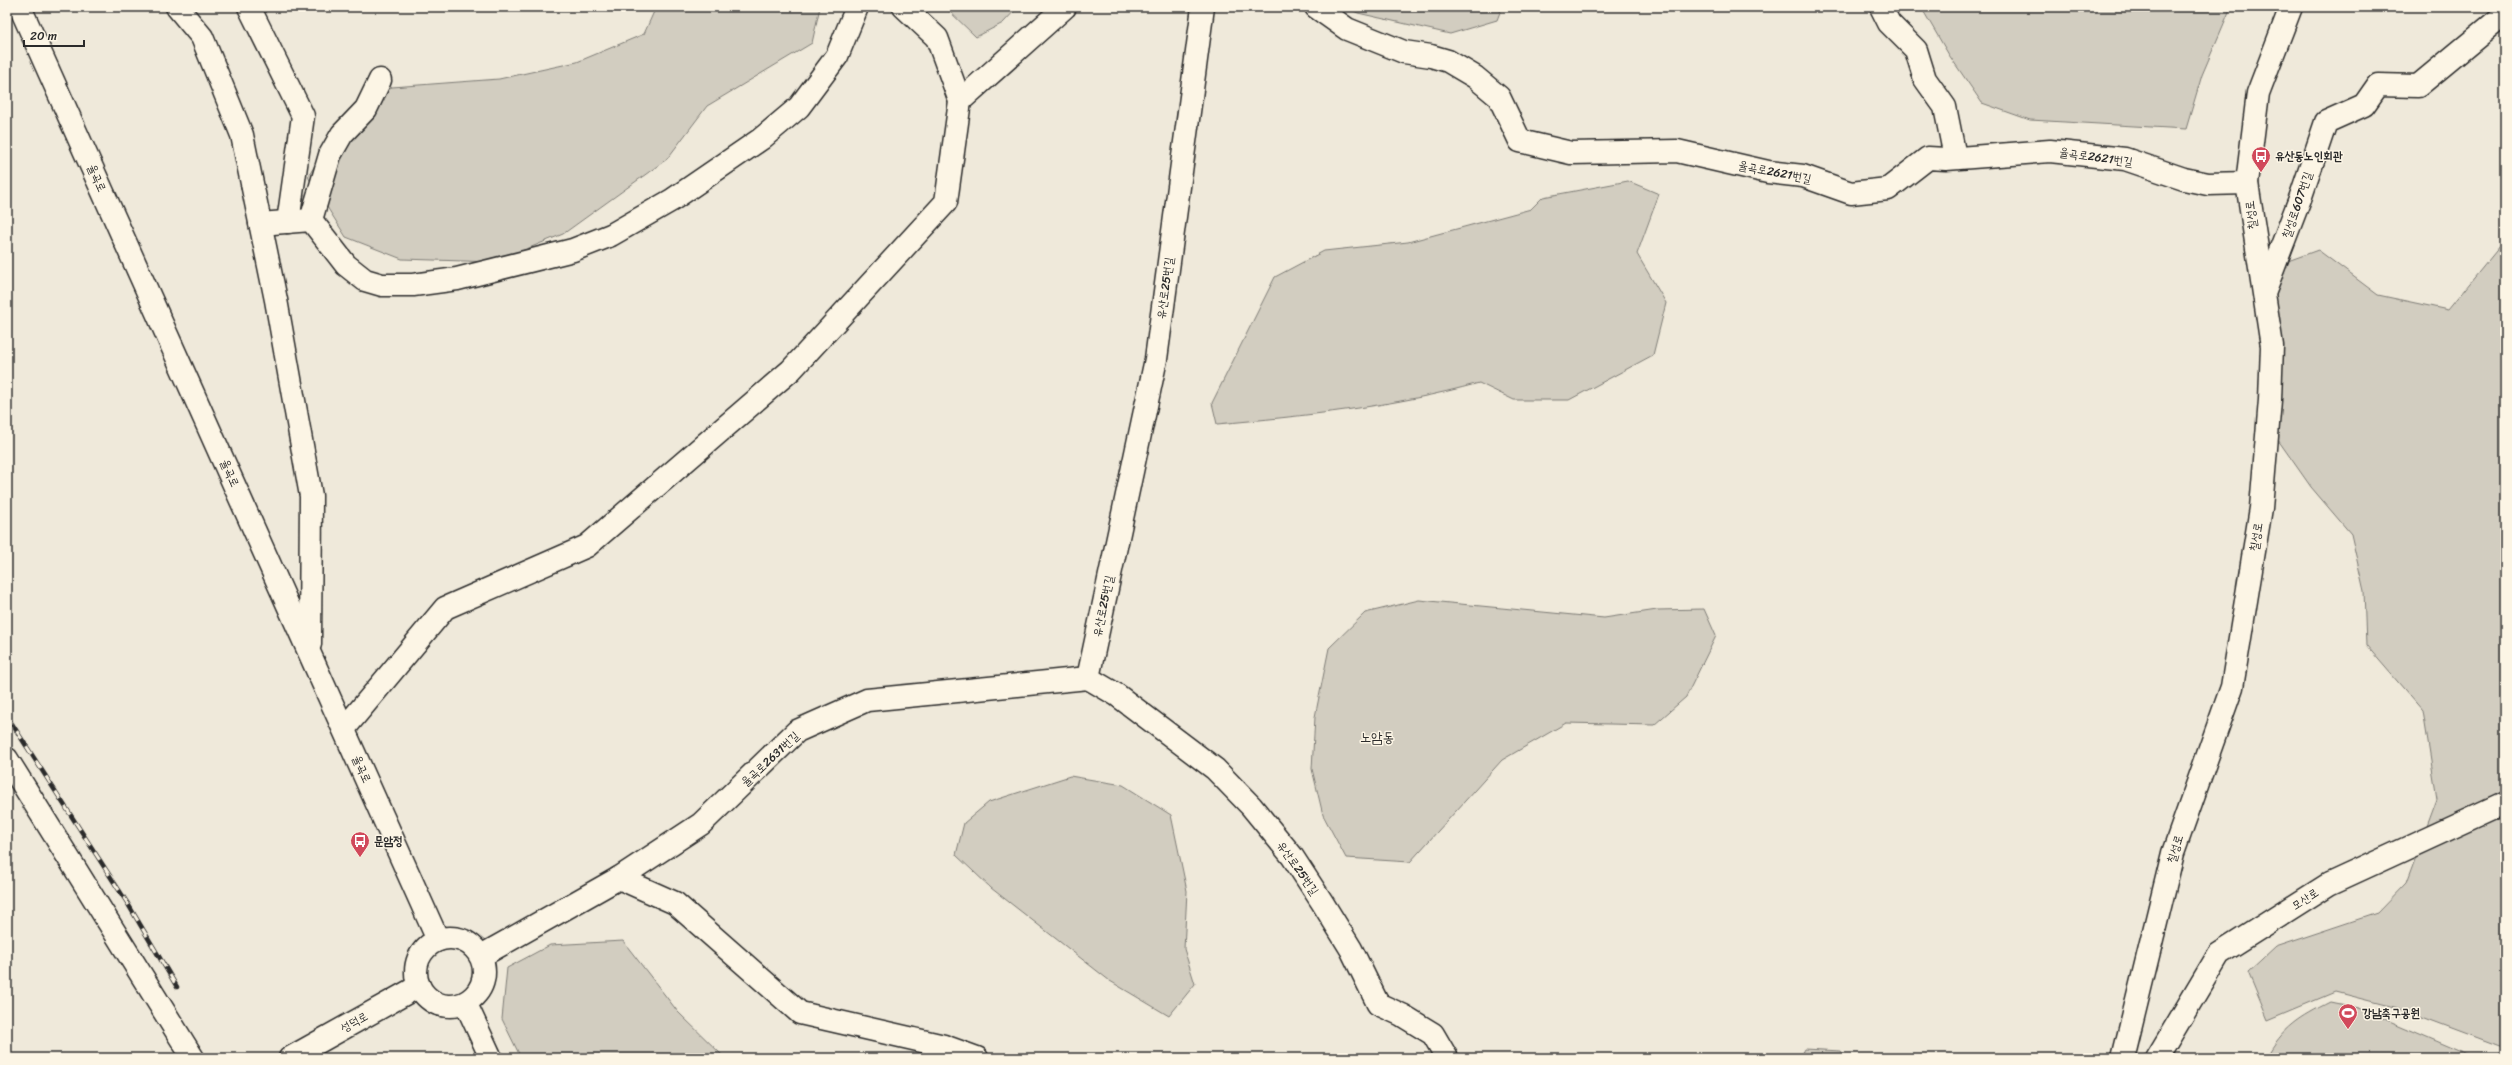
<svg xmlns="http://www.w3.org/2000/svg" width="2512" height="1065" font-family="Sriracha,'Poor Story',sans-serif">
	<rect width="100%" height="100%" fill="#efe9da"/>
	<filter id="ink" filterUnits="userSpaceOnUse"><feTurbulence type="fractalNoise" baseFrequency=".025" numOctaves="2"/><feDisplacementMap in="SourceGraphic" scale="8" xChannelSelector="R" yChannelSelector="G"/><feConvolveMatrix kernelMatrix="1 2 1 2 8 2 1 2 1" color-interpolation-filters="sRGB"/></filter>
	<g filter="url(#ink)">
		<g fill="#d2cdc0" stroke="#7e7c76">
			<polygon points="656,7 820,7 812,43 707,106 667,159 563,234 495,262 402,259 346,237 308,177 337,128 392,87 499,79 577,62 644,34"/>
			<polygon points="945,7 1018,7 1003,23 976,37"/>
			<polygon points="1345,7 1502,7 1497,20 1450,34 1358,13"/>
			<polygon points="1921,7 2231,7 2202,75 2186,129 2030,120 1982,103 1949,55"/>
			<path d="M 1628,181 L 1659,194 L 1637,254 L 1666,303 L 1653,355 L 1569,400 L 1514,400 L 1479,383 C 1393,407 1305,416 1217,424 L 1212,403 L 1275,277 L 1324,251 L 1408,242 L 1531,209 L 1543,197 Z"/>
			<polygon points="2505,240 2505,1048 2401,1009 2335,992 2268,1020 2248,972 2275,947 2377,913 2406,883 2437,799 2423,711 2366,645 2364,591 2351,534 2311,487 2271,430 2268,291 2277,265 2318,250 2378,295 2448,310"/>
			<polygon points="1419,600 1604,618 1657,610 1704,609 1716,636 1686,697 1654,725 1566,723 1502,760 1410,862 1346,858 1323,815 1312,769 1315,717 1329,648 1365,613"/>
			<polygon points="1070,776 1123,785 1171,815 1187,891 1184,949 1195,984 1169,1016 1110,981 991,888 956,855 964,823 989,802"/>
			<polygon points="623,941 678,1012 725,1058 521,1058 502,1019 507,968 550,945"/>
			<path d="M 2330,1002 L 2359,1008 L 2476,1058 L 2266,1058 C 2283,1027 2300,1017 2330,1002 Z"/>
			<polygon points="1805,1049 1841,1051 1846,1058 1800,1058"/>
		</g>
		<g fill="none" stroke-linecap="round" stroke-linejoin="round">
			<g stroke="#2b2b2b" stroke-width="25">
				<g id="minor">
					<polyline points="20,7 438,940"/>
					<polyline points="177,7 202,37 242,135 276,300 311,496 310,644"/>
					<polyline points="249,7 303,116 288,222"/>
					<polyline points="1316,7 1347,29 1404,52 1431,56 1448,61 1475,77 1499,97 1520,141 1571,153 1677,151 1768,172 1803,176 1851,193 1888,189 1928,158 1946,159 2050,151 2125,159 2184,179 2208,184 2247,183"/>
					<polyline points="1881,7 1889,23 1916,50 1925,79 1945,107 1955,157"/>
					<polyline points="960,101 1065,7"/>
					<polyline points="311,220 330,155 342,134 366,109 380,80"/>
					<polyline points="260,224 311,220 346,265 365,280 382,285 413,285 457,279 573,250 611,235 672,200 761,139 799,107 837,56 857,7"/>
					<polyline points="2265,290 2301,196 2326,122 2364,105 2378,85 2418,86 2505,14"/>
					<polyline points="1088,678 1156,359 1203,7"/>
					<polyline points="1088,678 1117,695 1215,769 1251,806 1292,856 1322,902 1351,949 1378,1004 1402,1015 1433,1034 1447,1058"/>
					<polyline points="344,729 445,608 587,546 791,370 946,202 960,101 937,38 904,7"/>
					<polyline points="7,759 193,1058"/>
					<polyline points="619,878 675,903 800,1013 944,1046 977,1058"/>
					<circle cx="450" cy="972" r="34"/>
					<polyline points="481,956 619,878 701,824 797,731 867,700 1088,678"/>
					<polyline points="466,1004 491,1058"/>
					<polyline points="290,1058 419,986"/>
					<polyline points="2123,1058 2173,853 2232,687 2261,508 2270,400 2272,346 2247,183 2258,93 2291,7"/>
					<polyline points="2157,1058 2219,954 2329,884 2505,803"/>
				</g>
			</g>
			<use href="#minor" stroke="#fcf5e5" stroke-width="22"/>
			<g stroke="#2b2b2b" stroke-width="4.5">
				<polyline id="rail" points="7,716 128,904 177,987"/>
			</g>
			<use href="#rail" stroke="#fcf5e5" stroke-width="3" stroke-dasharray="9" stroke-linecap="butt"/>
		</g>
	</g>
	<defs>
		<g id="bus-pin" transform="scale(1)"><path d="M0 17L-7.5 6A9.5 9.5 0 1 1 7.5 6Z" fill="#d1495b" stroke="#fcf5e5"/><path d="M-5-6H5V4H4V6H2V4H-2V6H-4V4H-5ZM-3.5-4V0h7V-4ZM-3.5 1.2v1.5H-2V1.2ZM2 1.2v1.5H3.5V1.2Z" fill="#fff"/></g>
		<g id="stadium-pin" transform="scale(1)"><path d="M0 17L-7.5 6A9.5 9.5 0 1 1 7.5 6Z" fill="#d1495b" stroke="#fcf5e5"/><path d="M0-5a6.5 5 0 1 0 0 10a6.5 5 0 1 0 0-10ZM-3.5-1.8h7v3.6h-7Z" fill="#fff"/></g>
	</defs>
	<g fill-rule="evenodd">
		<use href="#bus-pin" x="2261" y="156"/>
		<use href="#bus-pin" x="360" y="841"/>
		<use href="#stadium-pin" x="2348" y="1013"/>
	</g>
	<g text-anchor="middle" stroke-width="3" stroke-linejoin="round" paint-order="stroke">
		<g font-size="12" font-weight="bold" fill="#2b2b2b" stroke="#fcf5e5" text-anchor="start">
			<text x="2275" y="160">유산동노인회관</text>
			<text x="374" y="845">문암정</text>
			<text x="2362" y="1017">강남축구공원</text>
		</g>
		<g font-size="12" fill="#2b2b2b" stroke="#fcf5e5">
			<text transform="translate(2096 157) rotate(8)" y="4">율곡로2621번길</text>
			<text transform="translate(1775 172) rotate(11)" y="4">율곡로2621번길</text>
			<text transform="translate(97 178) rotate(66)" y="4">율곡로</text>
			<text transform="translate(2297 205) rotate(-71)" y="4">칠성로607번길</text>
			<text transform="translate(2251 215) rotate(-97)" y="4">칠성로</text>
			<text transform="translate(1165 288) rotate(-82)" y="4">유산로25번길</text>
			<text transform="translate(230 473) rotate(66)" y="4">율곡로</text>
			<text transform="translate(2256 537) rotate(-81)" y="4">칠성로</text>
			<text transform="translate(1103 606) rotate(-78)" y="4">유산로25번길</text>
			<text transform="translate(770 759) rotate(-43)" y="4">율곡로2631번길</text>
			<text transform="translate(362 769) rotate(66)" y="4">율곡로</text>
			<text transform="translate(2175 849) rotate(-74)" y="4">칠성로</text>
			<text transform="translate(1298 868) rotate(55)" y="4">유산로25번길</text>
			<text transform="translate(2305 899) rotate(-33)" y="4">모산로</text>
			<text transform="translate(354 1022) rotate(-29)" y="4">성덕로</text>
		</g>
		<g font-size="14" fill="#2b2b2b" stroke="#fcf5e5">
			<text x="1377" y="742">노암동</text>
		</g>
	</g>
	<rect width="2512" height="1065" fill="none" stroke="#fcf5e5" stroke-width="24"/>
	<rect x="12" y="12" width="2488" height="1041" fill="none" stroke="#2b2b2b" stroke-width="1.5" filter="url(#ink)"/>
	<path d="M24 40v6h60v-6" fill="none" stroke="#2b2b2b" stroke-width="2"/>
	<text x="30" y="40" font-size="12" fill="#2b2b2b" stroke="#fcf5e5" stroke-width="3" paint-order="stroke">20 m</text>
</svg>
